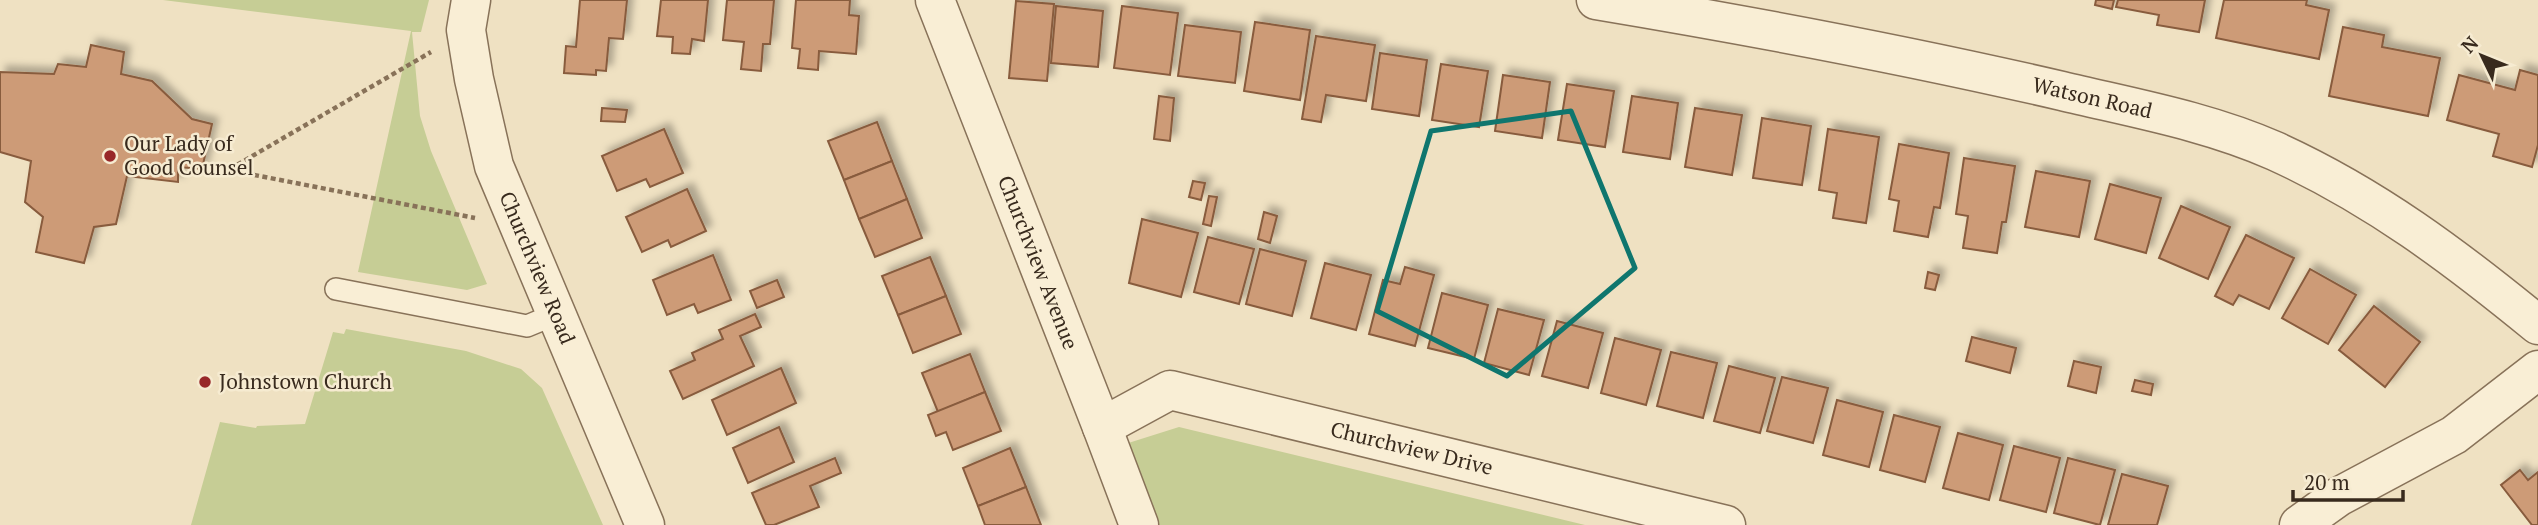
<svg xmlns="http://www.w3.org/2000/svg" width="2538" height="525" font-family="'PT Serif',serif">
	<defs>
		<filter id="shadow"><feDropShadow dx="6" dy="-6" stdDeviation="3.5" flood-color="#0004"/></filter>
	</defs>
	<rect width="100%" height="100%" fill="#efe1c2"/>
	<g fill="#c6cd95">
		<polygon points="163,0 429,0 421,32 412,32 420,116 431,151 487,284 467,290 358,272 411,31"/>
		<polygon points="346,329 466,351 521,369 542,388 603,525 191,525 220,422 256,428 257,426 305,424 333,332 344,334"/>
		<polygon points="1179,427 1585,525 1155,525 1122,445"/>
	</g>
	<g fill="#cd9b77" stroke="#885b3e" stroke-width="2" filter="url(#shadow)">
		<polygon points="580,0 627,0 623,39 609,38 606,71 596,70 596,75 564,73 566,46 576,47"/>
		<polygon points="661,0 708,0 704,41 692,39 690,54 672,53 673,37 657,36"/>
		<polygon points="727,0 774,0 770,44 763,44 761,71 741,69 744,42 723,40"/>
		<polygon points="796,0 850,0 849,15 859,16 856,54 819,51 818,70 798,68 800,49 792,48"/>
		<polygon points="2096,0 2114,0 2112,9 2095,5"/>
		<polygon points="2118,0 2205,0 2199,32 2157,25 2159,15 2116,7"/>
		<polygon points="2224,0 2307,0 2306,5 2329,10 2319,59 2216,38"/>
		<polygon points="1016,1 1054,4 1047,81 1009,78"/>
		<polygon points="1056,6 1103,11 1098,67 1051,63"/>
		<polygon points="1122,6 1178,13 1170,75 1114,68"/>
		<polygon points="1255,22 1310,30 1300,100 1244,91"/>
		<polygon points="1185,25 1241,32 1235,83 1178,76"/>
		<polygon points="2343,27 2384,35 2382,47 2440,58 2428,116 2329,96"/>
		<polygon points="1316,36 1375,45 1366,101 1326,95 1321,122 1302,119"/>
		<polygon points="91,45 124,52 121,74 152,81 192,119 212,124 202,169 178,167 178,182 127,176 116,224 94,227 84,263 36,252 43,217 25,202 31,161 0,152 0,72 54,74 58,64 86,67"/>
		<polygon points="1380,53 1427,60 1419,116 1372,109"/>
		<polygon points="1441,64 1488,71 1479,127 1432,120"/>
		<polygon points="2520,70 2538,75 2538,145 2532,167 2493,156 2499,134 2447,120 2459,75 2515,90"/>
		<polygon points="1503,75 1550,82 1542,138 1495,131"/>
		<polygon points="1567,84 1614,91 1605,147 1558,140"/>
		<polygon points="1159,96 1174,98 1170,141 1154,139"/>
		<polygon points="1632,96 1678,103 1670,159 1623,152"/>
		<polygon points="602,108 627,110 625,122 601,121"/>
		<polygon points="1695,108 1742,115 1732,175 1685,167"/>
		<polygon points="1762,118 1811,126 1802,185 1753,178"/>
		<polygon points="877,122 892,161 844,180 828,141"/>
		<polygon points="664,129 683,173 650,187 646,179 617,191 602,156"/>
		<polygon points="1828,129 1879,137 1866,223 1833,218 1837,193 1819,190"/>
		<polygon points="1899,144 1949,153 1940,208 1934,207 1928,237 1894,231 1899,201 1889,199"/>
		<polygon points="1964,158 2015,166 2006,222 2002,222 1997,253 1963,248 1968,216 1956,214"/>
		<polygon points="892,161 907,199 859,219 844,180"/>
		<polygon points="2036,171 2090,181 2079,237 2025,227"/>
		<polygon points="1193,181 1205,183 1201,200 1189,197"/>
		<polygon points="2110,184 2161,198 2146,253 2095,239"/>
		<polygon points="687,189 706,231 671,247 668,240 642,252 626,217"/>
		<polygon points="1209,196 1217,197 1211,226 1203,224"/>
		<polygon points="907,199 922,238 875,257 859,219"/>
		<polygon points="2181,206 2230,227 2208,279 2159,258"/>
		<polygon points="1264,212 1277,216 1270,243 1258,239"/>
		<polygon points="1142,219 1198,233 1181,297 1129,283"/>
		<polygon points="2246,235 2294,258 2269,309 2239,295 2233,305 2215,296"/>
		<polygon points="1208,237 1254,249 1239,304 1194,292"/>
		<polygon points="1260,249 1306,261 1292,316 1246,304"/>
		<polygon points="713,255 731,300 698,313 694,304 667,315 653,280"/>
		<polygon points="930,257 946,296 898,315 882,276"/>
		<polygon points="1325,263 1371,275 1356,330 1311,318"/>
		<polygon points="1405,267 1434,275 1415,346 1369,334 1383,280 1400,284"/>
		<polygon points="2310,269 2356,295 2328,344 2282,318"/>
		<polygon points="1928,272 1939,275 1935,290 1925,288"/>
		<polygon points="777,280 784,297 757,308 750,291"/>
		<polygon points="1442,293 1488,305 1474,359 1428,348"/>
		<polygon points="946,296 961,334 913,353 898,315"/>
		<polygon points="2374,306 2420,342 2385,387 2339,350"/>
		<polygon points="1498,309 1544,320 1529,375 1484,363"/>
		<polygon points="755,314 761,327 740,336 754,366 683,399 670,371 695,360 692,353 723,339 719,330"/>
		<polygon points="1557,321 1603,333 1588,388 1542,376"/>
		<polygon points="1972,337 2016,348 2010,373 1966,361"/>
		<polygon points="1615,338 1661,350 1646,405 1601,393"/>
		<polygon points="1671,352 1717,363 1703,418 1657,406"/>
		<polygon points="970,354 985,392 938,412 922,373"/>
		<polygon points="2074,361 2101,367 2096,393 2068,386"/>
		<polygon points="1729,366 1775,378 1760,433 1714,421"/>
		<polygon points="781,368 796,403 727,435 712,400"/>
		<polygon points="1782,377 1828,388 1813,443 1767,431"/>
		<polygon points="2135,380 2153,384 2151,395 2132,391"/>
		<polygon points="985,392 1001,431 953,450 946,432 936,436 928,415"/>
		<polygon points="1837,400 1883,412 1869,467 1823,455"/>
		<polygon points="1894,415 1940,427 1925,482 1880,470"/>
		<polygon points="779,427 794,462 748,483 733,448"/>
		<polygon points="1958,433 2003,445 1989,500 1943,488"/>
		<polygon points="2014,446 2060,458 2046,512 2000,500"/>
		<polygon points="1010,448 1026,487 978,506 963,468"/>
		<polygon points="835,458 841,473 810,486 819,507 774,525 766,525 752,493"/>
		<polygon points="2068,458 2115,470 2100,525 2054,513"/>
		<polygon points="2520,470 2528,480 2538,472 2538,525 2532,525 2501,485"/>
		<polygon points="2122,474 2168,486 2157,525 2108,525"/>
		<polygon points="1026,487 1041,525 985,525 978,506"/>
	</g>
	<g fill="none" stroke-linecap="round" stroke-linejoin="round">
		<g stroke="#887259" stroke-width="24">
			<polyline id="lane" points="336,289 527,326 556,314"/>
		</g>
		<g stroke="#887259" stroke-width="41">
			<g id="street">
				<path id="s1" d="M 471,0 L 466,30 L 474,79 L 494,166 L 645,525"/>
				<path id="s2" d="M 935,0 L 1102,427 L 1139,525"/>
				<path id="s3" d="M 1596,0 C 1752,26 1907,55 2062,91 C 2133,108 2207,121 2275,151 C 2374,196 2455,257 2538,325"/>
				<path id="s4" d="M 1102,427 L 1170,390 L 1726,525"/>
				<polyline points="2299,525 2338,497 2454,435 2538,370"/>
			</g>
		</g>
		<g stroke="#887259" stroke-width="4.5" stroke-dasharray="5 3.5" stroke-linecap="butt">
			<polyline points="230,169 431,52"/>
			<polyline points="229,170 475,218"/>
		</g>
		<use href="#lane" stroke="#f9eed5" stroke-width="21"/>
		<use href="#street" stroke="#f9eed5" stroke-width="38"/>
	</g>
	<path fill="none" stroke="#0f766e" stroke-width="5" stroke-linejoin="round" d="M 1571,111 L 1635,268 L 1507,376 L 1377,311 L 1431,131 Z"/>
	<g fill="#982829" stroke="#f6ebd1" stroke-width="2.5">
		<circle cx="110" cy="156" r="7"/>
		<circle cx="205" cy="382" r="7"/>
	</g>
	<g text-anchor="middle" stroke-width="5" stroke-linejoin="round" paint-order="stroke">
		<g font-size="21" fill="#382a1d" stroke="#f6ebd1">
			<text dy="7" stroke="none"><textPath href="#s3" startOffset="506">Watson Road</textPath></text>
			<text dy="7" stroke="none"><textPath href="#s2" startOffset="282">Churchview Avenue</textPath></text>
			<text dy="7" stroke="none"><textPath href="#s1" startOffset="280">Churchview Road</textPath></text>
			<text dy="7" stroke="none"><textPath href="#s4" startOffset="326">Churchview Drive</textPath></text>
		</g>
		<g font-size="21" fill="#382a1d" stroke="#f6ebd1" text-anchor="start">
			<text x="124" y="151">Our Lady of<tspan x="124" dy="24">Good Counsel</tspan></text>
			<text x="219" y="389">Johnstown Church</text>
		</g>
	</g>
	<g transform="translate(2482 56) rotate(313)" stroke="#f6ebd1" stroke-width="5" paint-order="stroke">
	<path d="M0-5L12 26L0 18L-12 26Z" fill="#382a1d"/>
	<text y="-10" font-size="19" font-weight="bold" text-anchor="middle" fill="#382a1d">N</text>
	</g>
	<path d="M2293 490v10h110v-10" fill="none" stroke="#382a1d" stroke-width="3.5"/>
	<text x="2304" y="490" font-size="21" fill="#382a1d" stroke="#f6ebd1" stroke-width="5" paint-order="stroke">20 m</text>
</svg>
